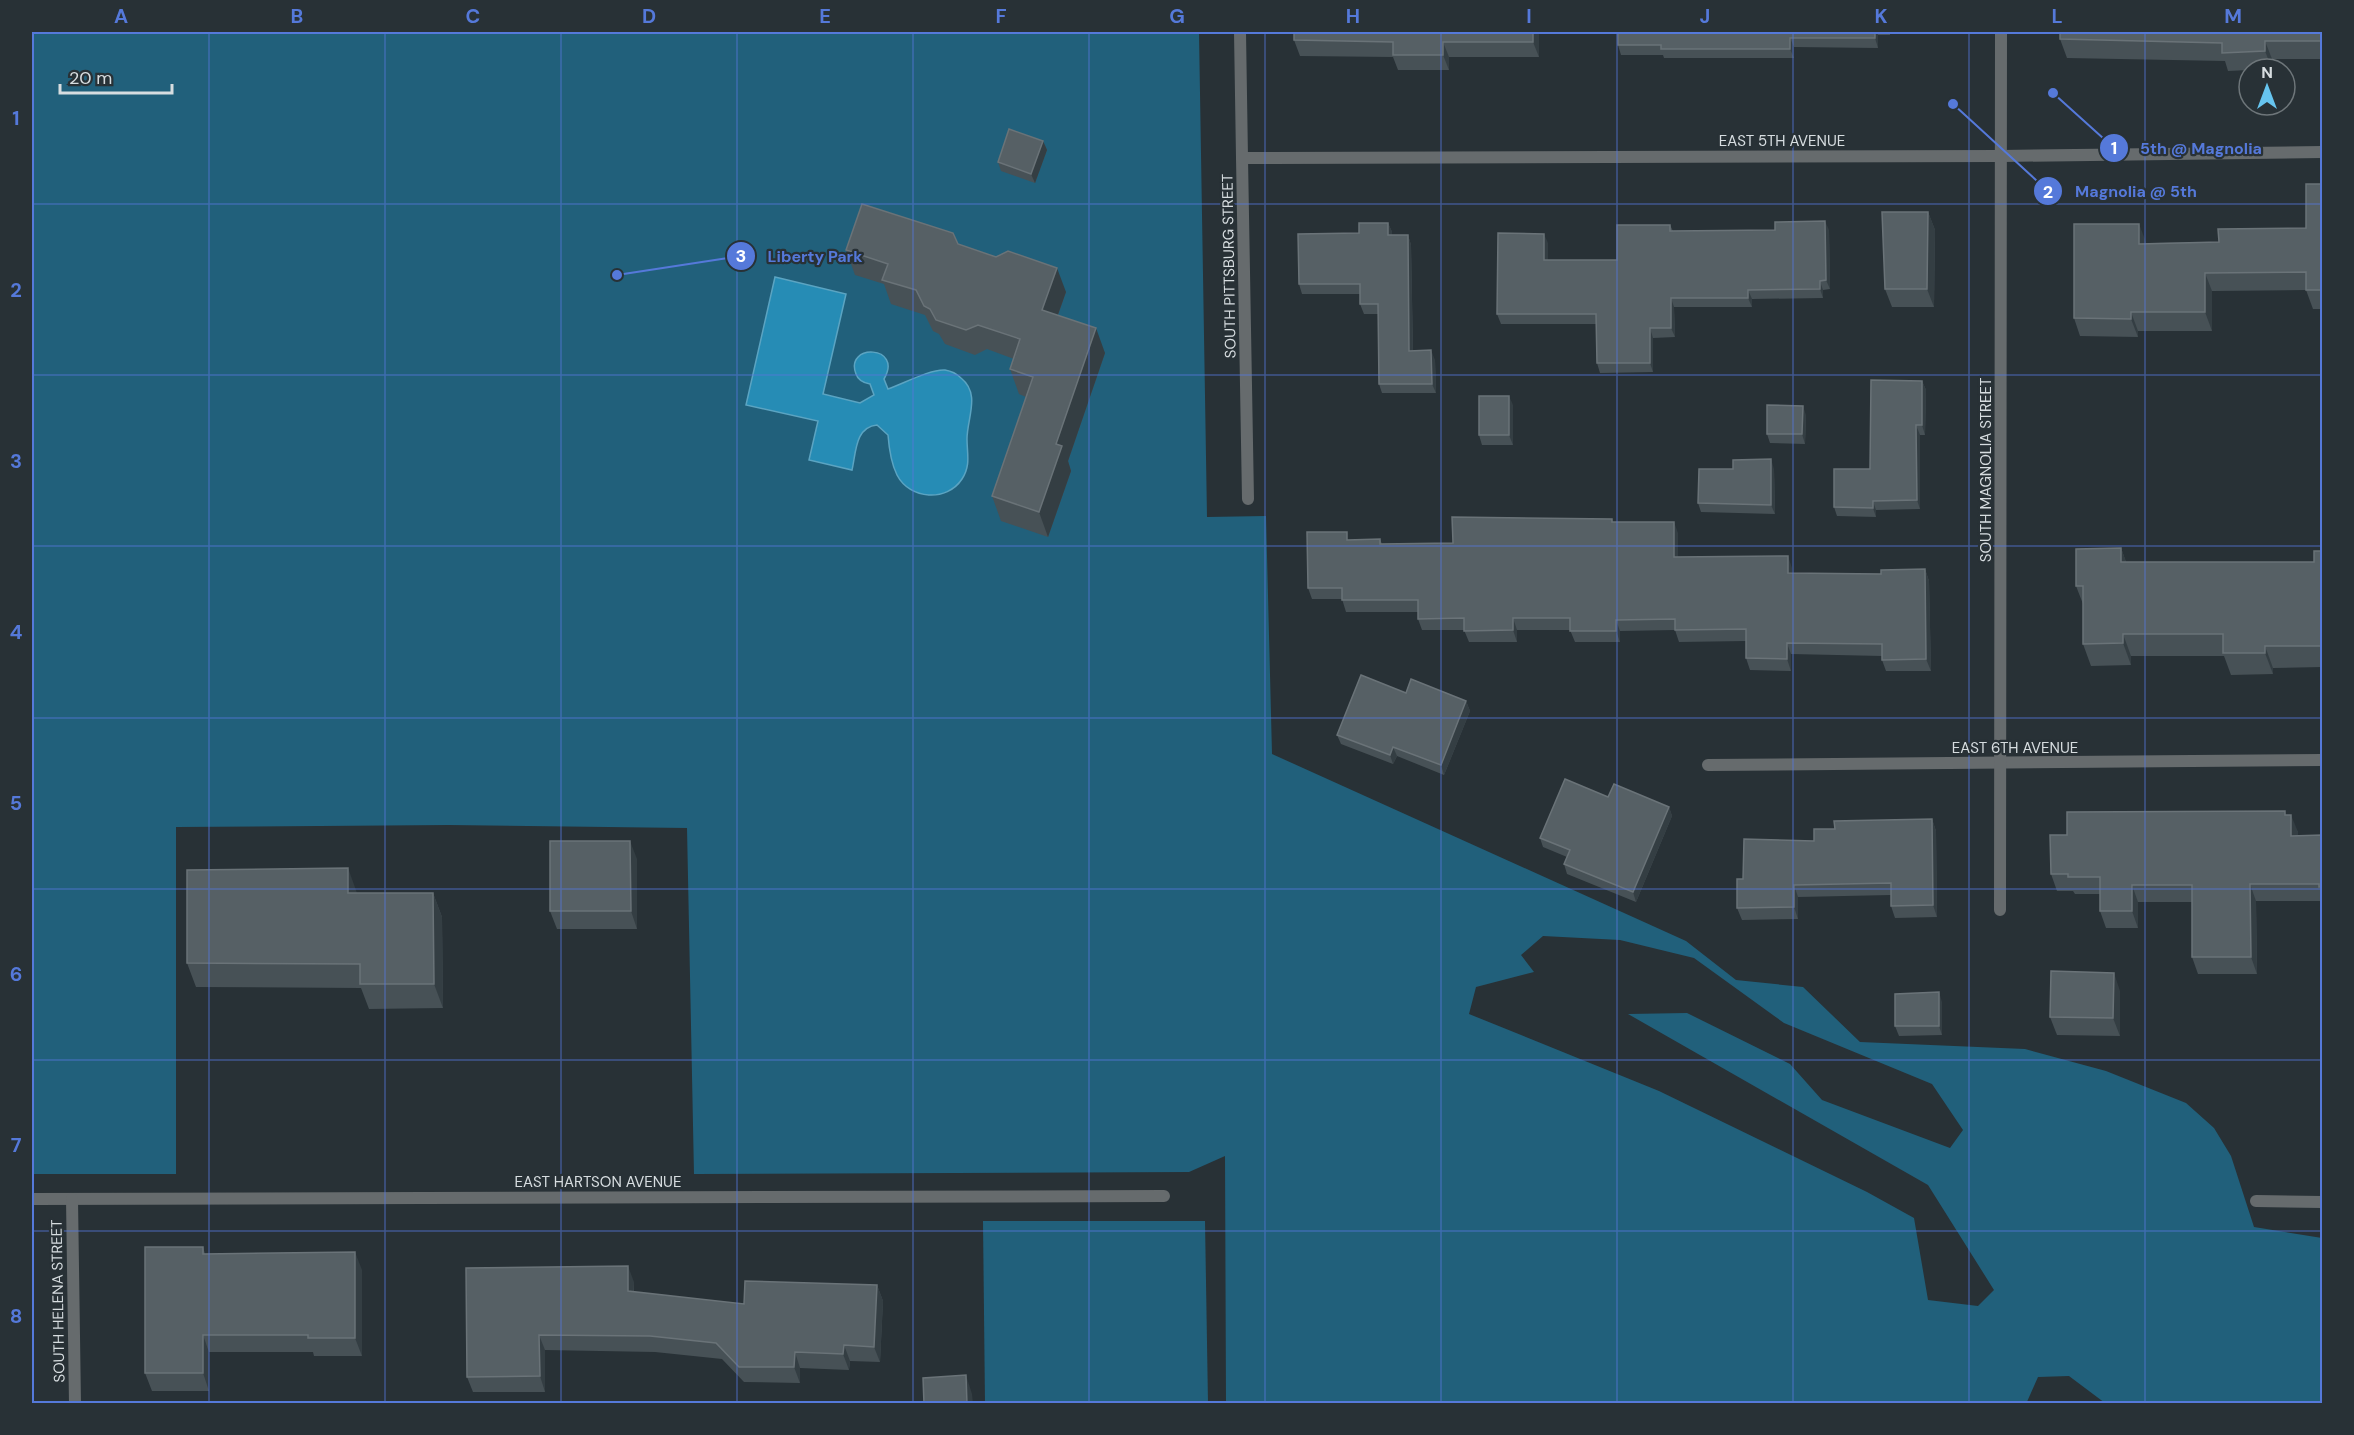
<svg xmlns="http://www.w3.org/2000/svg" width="2354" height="1435" font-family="'DM Sans',sans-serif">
	<rect width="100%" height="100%" fill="#283136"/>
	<g fill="#21607b" fill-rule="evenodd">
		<path d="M 32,32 L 1199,32 L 1207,517 L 1266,516 L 1272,754 L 1686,941 L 1736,980 L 1803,987 L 1860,1042 L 2025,1049 L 2106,1071 L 2186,1103 L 2214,1128 L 2231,1156 L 2254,1227 L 2322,1238 L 2322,1403 L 2105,1403 L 2069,1376 L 2038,1377 L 2026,1404 L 1226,1403 L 1225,1156 L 1189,1172 L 694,1174 L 687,828 L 449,825 L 176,827 L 176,1174 L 32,1174 ZM 1543,936 L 1620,940 L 1694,958 L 1784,1023 L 1932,1084 L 1963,1130 L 1950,1148 L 1822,1100 L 1790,1064 L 1687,1013 L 1628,1014 L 1928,1185 L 1994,1290 L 1978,1306 L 1928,1300 L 1914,1218 L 1867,1192 L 1659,1091 L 1469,1014 L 1476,987 L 1534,972 L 1521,955 Z"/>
		<polygon points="983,1221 1205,1221 1208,1403 985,1403"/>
	</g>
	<path fill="#268cb5" stroke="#5ba4c2" stroke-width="1.5" d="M 775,277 L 846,294 L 823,394 L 860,403 L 874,395 L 870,384 C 864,383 858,380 856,374 C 844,343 904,345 884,379 L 888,389 C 903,384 930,369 945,370 C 951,371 957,374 961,378 C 981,394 967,418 967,439 C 967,454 971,465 962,479 C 947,502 910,500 897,475 C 891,463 889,448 888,435 L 877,425 C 855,427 856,453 852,470 L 809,460 L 818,421 L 746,405 Z"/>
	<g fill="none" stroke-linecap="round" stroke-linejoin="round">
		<g stroke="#666b6d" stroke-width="12">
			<polyline points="1242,158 1248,499"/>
			<polyline points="1708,765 2322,760"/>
			<polyline points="2000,910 2001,32"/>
			<polyline points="32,1199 1164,1196"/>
			<polyline points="72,1199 75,1404"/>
			<polyline points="2256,1201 2322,1202"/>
		</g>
		<polyline stroke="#666b6d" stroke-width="12" points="1240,32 1242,158 2002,156 2322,152"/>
	</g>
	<g fill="#475156">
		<polygon points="1539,32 1539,57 1449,57 1449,70 1398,70 1393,57 1300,56 1294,40"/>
		<polygon points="1618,32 1890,32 1890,35 1878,35 1878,48 1794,47 1794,58 1664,58 1663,55 1621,55 1618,45"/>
		<polygon points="2322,32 2322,59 2272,59 2272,69 2249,69 2249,70 2228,71 2225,61 2067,58 2060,39"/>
		<polygon points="1043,141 1047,150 1035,183 1001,171 998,162"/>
		<polygon points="2322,184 2322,309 2313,309 2306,290 2212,291 2212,331 2138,331 2138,337 2080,336 2074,318 2146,242 2146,243 2219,242 2306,228"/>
		<polygon points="1928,212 1935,230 1934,307 1892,307 1885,289"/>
		<polygon points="1388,223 1392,232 1392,235 1408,235 1411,245 1413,351 1435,360 1436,393 1382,393 1379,384 1378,314 1364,314 1360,304 1360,294 1302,294 1299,284 1359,233"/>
		<polygon points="1670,225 1673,231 1829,230 1830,289 1823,290 1823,298 1752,299 1752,307 1674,307 1675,337 1653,338 1653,372 1600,373 1597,363 1596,324 1501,324 1497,314 1548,243 1548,260 1617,260"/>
		<polygon points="958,244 1066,292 1058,315 1105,353 1068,461 1071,471 1048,537 1001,521 992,496 1026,397 1019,394 1010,369 1014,359 987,349 975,355 945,344 939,334 933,331 925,315 891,304 884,284 855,275 846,250"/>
		<polygon points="1922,381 1926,390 1925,435 1920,435 1920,509 1876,510 1876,517 1837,516 1834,507 1870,469"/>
		<polygon points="1513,405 1513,445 1482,445 1479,435"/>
		<polygon points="1806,415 1805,444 1770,443 1767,434"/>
		<polygon points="1774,469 1775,514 1701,512 1698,503"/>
		<polygon points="1613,522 1678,533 1678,557 1792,568 1792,573 1881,574 1925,569 1929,581 1931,671 1886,671 1882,660 1882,656 1791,654 1791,671 1750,670 1746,658 1746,641 1679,642 1675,630 1620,631 1620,642 1575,642 1570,630 1517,630 1517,642 1469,642 1464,630 1422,630 1418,619 1418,612 1346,612 1342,599 1312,599 1308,588 1350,540 1380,539 1382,544 1453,543"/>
		<polygon points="2121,548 2126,562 2314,562 2322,551 2322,667 2273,668 2273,674 2231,675 2224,656 2131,656 2131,665 2091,666 2083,644 2083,604 2076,586"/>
		<polygon points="1406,693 1466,701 1470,711 1444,775 1397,756 1393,764 1341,744 1337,735"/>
		<polygon points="1608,797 1669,807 1672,816 1636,902 1567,874 1564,864 1567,857 1543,847 1540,838"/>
		<polygon points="2286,815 2298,832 2298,836 2322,835 2322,901 2256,901 2257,974 2198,974 2192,957 2192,902 2138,902 2138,928 2106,928 2100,911 2100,894 2075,894 2073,891 2057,891 2051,874 2067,835"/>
		<polygon points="1932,819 1936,831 1937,917 1895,918 1891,906 1891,895 1798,897 1798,919 1742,920 1737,908 1743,879 1835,829"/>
		<polygon points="637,859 637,929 557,929 550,911"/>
		<polygon points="357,893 433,893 442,917 443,1008 369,1009 361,988 196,987 187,963"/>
		<polygon points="2120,991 2120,1036 2057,1035 2050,1017"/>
		<polygon points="1942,1002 1942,1035 1899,1036 1895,1026"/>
		<polygon points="203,1247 205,1254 362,1270 362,1356 314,1356 313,1352 209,1352 209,1391 152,1391 145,1373"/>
		<polygon points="466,1268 634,1282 634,1292 744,1304 877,1285 883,1301 880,1362 850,1361 849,1370 800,1368 800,1383 744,1382 722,1359 655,1352 545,1350 545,1392 473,1392 467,1377"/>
	</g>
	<g fill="#343e43">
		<polygon points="1533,32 1539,32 1539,57 1533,42"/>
		<polygon points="1875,32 1877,32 1878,35 1878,48 1875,38"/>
		<polygon points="1790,38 1794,47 1794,58 1790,49"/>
		<polygon points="2265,41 2272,59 2272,69 2265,51"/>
		<polygon points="1443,42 1449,57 1449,70 1443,55"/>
		<polygon points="1043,141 1047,150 1035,183 1031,174"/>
		<polygon points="1928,212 1935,230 1934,307 1927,289"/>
		<polygon points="1825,221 1829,230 1830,289 1826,280"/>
		<polygon points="1388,223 1392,232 1392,245 1388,235"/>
		<polygon points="2139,224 2146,242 2146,262 2139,244"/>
		<polygon points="1544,234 1548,243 1548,269 1544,260"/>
		<polygon points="1408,235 1411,245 1413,360 1409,351"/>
		<polygon points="1057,268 1066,292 1051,334 1042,310"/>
		<polygon points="2205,273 2212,291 2212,331 2205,312"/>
		<polygon points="1820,281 1823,290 1823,298 1820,289"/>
		<polygon points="1748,290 1752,299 1752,307 1748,298"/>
		<polygon points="1671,298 1674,307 1675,337 1671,328"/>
		<polygon points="2131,312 2138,331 2138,337 2131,319"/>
		<polygon points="1096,328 1105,353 1068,461 1071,471 1048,537 1039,512 1056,444"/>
		<polygon points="1650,328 1653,338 1653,372 1650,363"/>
		<polygon points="1431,350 1435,360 1436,393 1432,384"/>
		<polygon points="1922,381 1926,390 1925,435 1922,425"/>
		<polygon points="1509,396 1513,405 1513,445 1509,435"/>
		<polygon points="1803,406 1806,415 1805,444 1802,434"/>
		<polygon points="1916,425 1920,435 1920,509 1917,500"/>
		<polygon points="1771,459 1774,469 1775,514 1771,505"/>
		<polygon points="1873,501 1876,510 1876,517 1873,508"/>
		<polygon points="1674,522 1678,533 1678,569 1674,557"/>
		<polygon points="2121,548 2129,570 2121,562"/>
		<polygon points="1788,556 1792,568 1792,584 1788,573"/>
		<polygon points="1925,569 1929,581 1931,671 1926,659"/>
		<polygon points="1513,618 1517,630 1517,642 1513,630"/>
		<polygon points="1616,620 1620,631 1620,642 1616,631"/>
		<polygon points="2123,634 2131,656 2131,665 2123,643"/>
		<polygon points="1787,643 1791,654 1791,671 1787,659"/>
		<polygon points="2265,646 2273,668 2273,674 2265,653"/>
		<polygon points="1466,701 1470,711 1444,775 1441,765"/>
		<polygon points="1393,747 1397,756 1393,764 1390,755"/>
		<polygon points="1669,807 1672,816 1636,902 1633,892"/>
		<polygon points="2291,815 2298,832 2298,853 2291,836"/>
		<polygon points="1932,819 1936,831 1937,917 1933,905"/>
		<polygon points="630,841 637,859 637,929 631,911"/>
		<polygon points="348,868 357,893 348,893"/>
		<polygon points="2250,884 2256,901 2257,974 2251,957"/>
		<polygon points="1794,885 1798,897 1798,919 1794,907"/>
		<polygon points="2132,885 2138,902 2138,928 2132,911"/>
		<polygon points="433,893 442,917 443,1008 434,984"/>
		<polygon points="2114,973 2120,991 2120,1036 2113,1018"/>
		<polygon points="1939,992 1942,1002 1942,1035 1939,1026"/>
		<polygon points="355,1252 362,1270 362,1356 355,1338"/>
		<polygon points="628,1266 634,1282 633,1307 628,1291"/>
		<polygon points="877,1285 883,1301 880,1362 874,1347"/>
		<polygon points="203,1335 209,1352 209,1391 203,1373"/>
		<polygon points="539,1335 545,1350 545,1392 540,1376"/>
		<polygon points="844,1345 850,1361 849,1370 843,1354"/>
		<polygon points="795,1352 800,1368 800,1383 794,1367"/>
		<polygon points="966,1375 972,1394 973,1404 967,1404"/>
	</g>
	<g fill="#566065" stroke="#6a7378" stroke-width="1.5">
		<polygon points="1294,32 1533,32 1533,42 1443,42 1443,55 1393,55 1393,42 1294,40"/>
		<polygon points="1618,32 1875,32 1875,38 1790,38 1790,49 1661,49 1661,45 1618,45"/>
		<polygon points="2060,32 2322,32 2322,41 2265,41 2265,51 2222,53 2222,43 2060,39"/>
		<polygon points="1009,129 1043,141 1031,174 998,162"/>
		<polygon points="2306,184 2322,184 2322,290 2306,290 2306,272 2205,273 2205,312 2131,312 2131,319 2074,318 2074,224 2139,224 2139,244 2219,242 2218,229 2306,228"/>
		<polygon points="862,204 953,233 958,244 996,257 1008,251 1057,268 1042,310 1096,328 1056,444 1062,446 1039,512 992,496 1033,377 1010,369 1020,339 978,325 966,330 936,320 930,309 924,306 916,290 882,280 888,264 846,250"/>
		<polygon points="1882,212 1928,212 1927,289 1885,289"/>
		<polygon points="1825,221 1826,280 1820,281 1820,289 1748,290 1748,298 1671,298 1671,328 1650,328 1650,363 1597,363 1596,314 1497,314 1498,233 1544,234 1544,260 1617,260 1617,225 1670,225 1670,231 1775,230 1775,222"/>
		<polygon points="1359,223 1388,223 1388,235 1408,235 1409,351 1431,350 1432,384 1379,384 1378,304 1360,304 1360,284 1299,284 1298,234 1359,233"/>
		<polygon points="1871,380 1922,381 1922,425 1916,425 1917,500 1873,501 1873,508 1834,507 1834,469 1870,469"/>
		<rect x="1479" y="396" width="30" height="39"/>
		<polygon points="1767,405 1803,406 1802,434 1767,434"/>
		<polygon points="1771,459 1771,505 1698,503 1699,469 1733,469 1733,460"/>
		<polygon points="1452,517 1612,519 1612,522 1674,522 1674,557 1788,556 1788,573 1881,574 1881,570 1925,569 1926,659 1882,660 1882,644 1787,643 1787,659 1746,658 1746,629 1675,630 1675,619 1616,620 1616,631 1570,631 1570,618 1513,618 1513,630 1464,631 1464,618 1418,619 1418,600 1342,600 1342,588 1308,588 1307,532 1347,532 1347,540 1380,539 1380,544 1453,543"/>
		<polygon points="2121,548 2121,562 2314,562 2314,551 2322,551 2322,646 2265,646 2265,653 2223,653 2223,634 2123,634 2123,643 2083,644 2083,586 2076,586 2076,549"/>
		<polygon points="1361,675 1406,693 1411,679 1466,701 1441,765 1393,747 1390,755 1337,735"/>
		<polygon points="1565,779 1608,797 1614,784 1669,807 1633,892 1564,864 1570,850 1540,838"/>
		<polygon points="2285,811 2285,815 2291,815 2291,836 2322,835 2322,887 2319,887 2319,884 2250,884 2251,957 2192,957 2192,885 2132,885 2132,911 2100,911 2100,877 2068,877 2068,874 2051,874 2050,835 2067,835 2067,812"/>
		<polygon points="1932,819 1933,905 1891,906 1891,883 1794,885 1794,907 1737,908 1737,879 1743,879 1744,839 1814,841 1814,829 1835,829 1834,821"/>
		<polygon points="550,841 630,841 631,911 550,911"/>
		<polygon points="348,868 348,893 433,893 434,984 360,984 360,964 187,963 187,870"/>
		<polygon points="2051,971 2114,973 2113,1018 2050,1017"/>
		<polygon points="1939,992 1939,1026 1895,1026 1895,994"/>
		<polygon points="145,1247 203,1247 203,1254 355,1252 355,1338 308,1338 308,1335 203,1335 203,1373 145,1373"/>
		<polygon points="628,1266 628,1291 744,1304 745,1281 877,1285 874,1347 844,1345 843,1354 795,1352 794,1367 739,1367 716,1343 650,1336 539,1335 540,1376 467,1377 466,1268"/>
		<polygon points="966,1375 967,1404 924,1404 923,1378"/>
	</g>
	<path fill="none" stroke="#5579da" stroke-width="1.5" stroke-opacity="0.55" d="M 209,32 L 209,1404M 385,32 L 385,1404M 561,32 L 561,1404M 737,32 L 737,1404M 913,32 L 913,1404M 1089,32 L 1089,1404M 1265,32 L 1265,1404M 1441,32 L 1441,1404M 1617,32 L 1617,1404M 1793,32 L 1793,1404M 1969,32 L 1969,1404M 2145,32 L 2145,1404M 32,204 L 2322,204M 32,375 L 2322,375M 32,546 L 2322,546M 32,718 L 2322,718M 32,889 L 2322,889M 32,1060 L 2322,1060M 32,1231 L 2322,1231"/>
	<g text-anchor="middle" stroke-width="4.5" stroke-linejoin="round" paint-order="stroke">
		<g font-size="15" fill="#d7dde0" stroke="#283136">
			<text x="1782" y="146">EAST 5TH AVENUE</text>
			<text transform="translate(1229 266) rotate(-91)" y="5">SOUTH PITTSBURG STREET</text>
			<text transform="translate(1986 470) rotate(-90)" y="5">SOUTH MAGNOLIA STREET</text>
			<text x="2015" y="753">EAST 6TH AVENUE</text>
			<text x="598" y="1187">EAST HARTSON AVENUE</text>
			<text transform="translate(58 1301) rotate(-91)" y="5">SOUTH HELENA STREET</text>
		</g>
	</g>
	<path fill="none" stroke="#5579da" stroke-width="2" d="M2053 93L2114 148M1953 104L2048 191M617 275L741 256"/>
	<g fill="#5579da" stroke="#283136" stroke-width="2">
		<circle cx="2053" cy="93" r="6"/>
		<circle cx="1953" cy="104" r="6"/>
		<circle cx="617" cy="275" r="6"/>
		<circle cx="2114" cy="148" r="15"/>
		<circle cx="2048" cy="191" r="15"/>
		<circle cx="741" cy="256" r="15"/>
	</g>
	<g font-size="18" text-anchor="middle" font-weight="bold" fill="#fff">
		<text x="2114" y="154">1</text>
		<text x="2048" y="198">2</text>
		<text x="741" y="262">3</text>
	</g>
	<g font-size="16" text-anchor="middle" font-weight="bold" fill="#5579da" stroke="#283136" stroke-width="4.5" stroke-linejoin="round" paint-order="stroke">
		<text x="2201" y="154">5th @ Magnolia</text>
		<text x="2136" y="197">Magnolia @ 5th</text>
		<text x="815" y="262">Liberty Park</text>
	</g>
	<rect width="2354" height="1435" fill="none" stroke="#283136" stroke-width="66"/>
	<g transform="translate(2267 87)"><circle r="28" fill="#283136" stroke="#6e767a" stroke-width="1.5"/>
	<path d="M0-4.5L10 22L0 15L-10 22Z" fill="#66c4ef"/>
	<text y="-9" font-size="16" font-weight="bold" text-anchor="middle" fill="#d7dde0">N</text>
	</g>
	<path d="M60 84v9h112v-9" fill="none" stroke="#d7dde0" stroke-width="3"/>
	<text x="69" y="84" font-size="18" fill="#d7dde0" stroke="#283136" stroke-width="4.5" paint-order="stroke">20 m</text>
	<rect x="33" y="33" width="2288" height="1369" fill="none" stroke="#5579da" stroke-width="2"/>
	<g font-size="20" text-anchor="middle" font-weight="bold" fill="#5579da">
		<text x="121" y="23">A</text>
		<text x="297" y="23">B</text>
		<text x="473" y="23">C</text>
		<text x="649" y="23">D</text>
		<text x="825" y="23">E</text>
		<text x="1001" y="23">F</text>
		<text x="1177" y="23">G</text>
		<text x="1353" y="23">H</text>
		<text x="1529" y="23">I</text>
		<text x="1705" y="23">J</text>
		<text x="1881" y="23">K</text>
		<text x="2057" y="23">L</text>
		<text x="2233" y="23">M</text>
		<text x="16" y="125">1</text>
		<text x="16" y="297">2</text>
		<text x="16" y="468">3</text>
		<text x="16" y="639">4</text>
		<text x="16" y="810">5</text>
		<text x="16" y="981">6</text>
		<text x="16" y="1152">7</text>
		<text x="16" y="1323">8</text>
	</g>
</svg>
